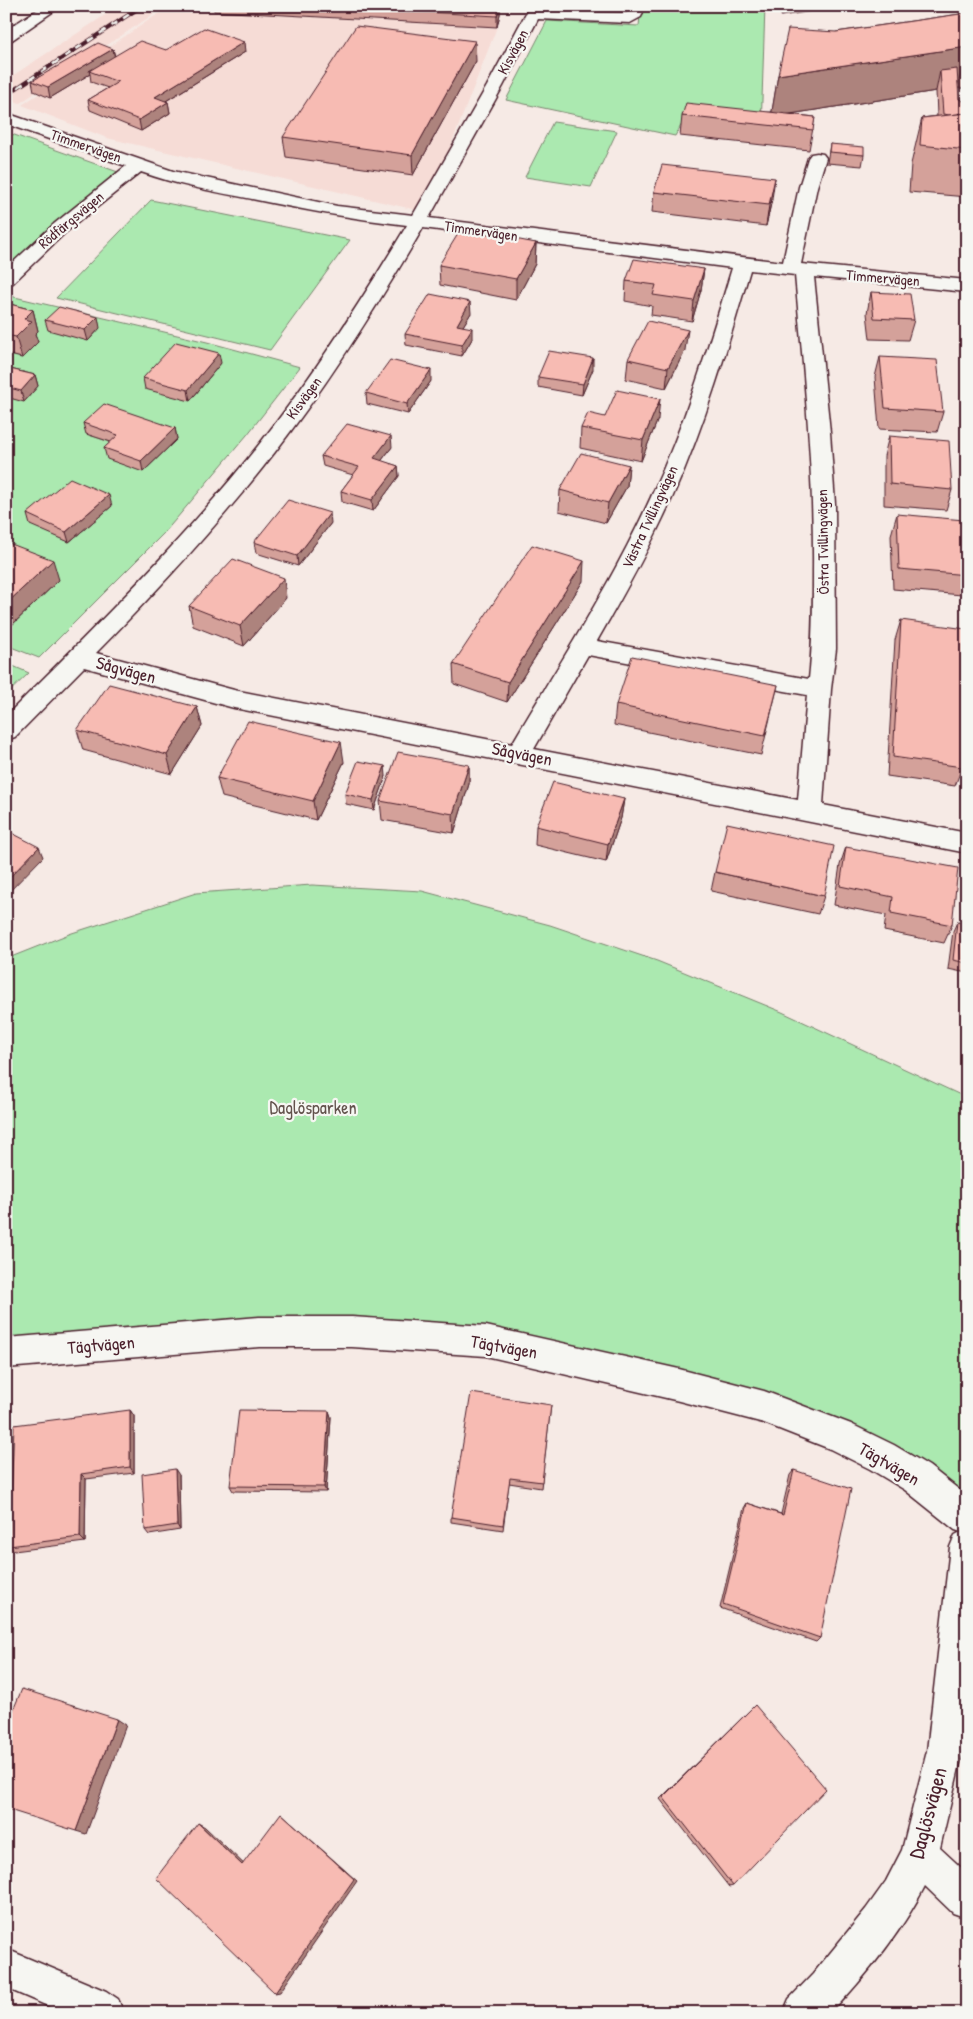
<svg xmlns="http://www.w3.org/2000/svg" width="973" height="2019" font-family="'Patrick Hand',sans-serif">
	<rect width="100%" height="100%" fill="#f6eae5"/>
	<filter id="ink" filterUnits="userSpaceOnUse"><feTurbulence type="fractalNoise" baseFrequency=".02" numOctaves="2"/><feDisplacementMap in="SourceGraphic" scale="10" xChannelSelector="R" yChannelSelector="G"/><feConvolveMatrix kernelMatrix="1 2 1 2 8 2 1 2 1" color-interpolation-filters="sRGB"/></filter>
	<g filter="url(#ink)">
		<g fill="#f6dcd6">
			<polygon points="119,6 166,6 20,103 6,98 6,80"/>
			<polygon points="170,6 358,6 500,14 497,27 425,212 107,138 22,105"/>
		</g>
		<g fill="#abe9b0" stroke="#7a846e" fill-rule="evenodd">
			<polygon points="641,6 765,6 761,131 683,122 675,136 506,100 547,21 639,26"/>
			<polygon points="553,122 617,131 591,187 525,177"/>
			<polygon points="6,132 118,172 6,268"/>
			<polygon points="151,200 350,240 270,350 56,298"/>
			<path d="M 6,295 L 207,342 L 300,367 L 247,435 L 165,532 L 39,658 L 6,645 L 6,623 L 12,625 L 6,559 L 6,397 L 24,401 L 6,378 L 6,354 L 22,358 L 6,322 ZM 87,434 L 177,439 L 121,446 ZM 111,506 L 69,542 L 30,524 Z"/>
			<polygon points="6,663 29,673 6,695"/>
			<polygon points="312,885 422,891 550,925 657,961 782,1012 967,1098 967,1501 811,1412 540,1344 6,1345 6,959 69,934 196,893"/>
		</g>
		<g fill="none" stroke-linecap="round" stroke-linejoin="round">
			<g stroke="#4a1f2b" stroke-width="3">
				<g id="minor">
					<polygon points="43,6 61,6 12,40 6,42 6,30"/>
					<path d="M 629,6 L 645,6 L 641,17 L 630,23 L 538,19 L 503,86 L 429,218 L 783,262 L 799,187 L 808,158 L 811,154 L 817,153 L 823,154 L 826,158 L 817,187 L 801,264 L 967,280 L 967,292 L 814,277 L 830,432 L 835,504 L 836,649 L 831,689 L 823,805 L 967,833 L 967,853 L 234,708 L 84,667 L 15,737 L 6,740 L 6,716 C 94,628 184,540 261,442 C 315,373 362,300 407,225 C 355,219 304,210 252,199 C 215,192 177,185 141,172 L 66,232 L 13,283 L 6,285 L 6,269 L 54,224 L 126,166 L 6,124 L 6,113 L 173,171 L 337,206 L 413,215 L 487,86 L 527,11 L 627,13 ZM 423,228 L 732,268 C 709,345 685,424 651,497 C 611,585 560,662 512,744 L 234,690 L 96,653 C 159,589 220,523 275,452 C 330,381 378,305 423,228 ZM 750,270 L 795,275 C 804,374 814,472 813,572 C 813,608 813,643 809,679 L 597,641 C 624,594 651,546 673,496 C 705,424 728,346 750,270 ZM 588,655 L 807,695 L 798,800 L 534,749 Z"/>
					<path d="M 259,1317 L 352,1317 L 486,1326 L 679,1369 L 764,1391 L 851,1424 L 894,1445 L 929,1466 L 967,1496 L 967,1717 L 963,1751 L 940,1848 L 967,1873 L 967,1918 L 953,1913 L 925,1886 C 902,1931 866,1976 831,2013 L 783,2013 L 789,1999 L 813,1974 L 866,1909 L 886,1881 L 902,1850 L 927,1751 L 950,1547 L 955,1535 L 961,1532 L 955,1530 L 905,1490 L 870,1469 L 830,1449 L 764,1423 L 679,1401 L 486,1356 L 352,1347 L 259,1347 L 6,1368 L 6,1338 Z"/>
					<polygon points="6,1949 106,1991 118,1999 124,2013 64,2013 6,1988"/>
				</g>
			</g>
			<use href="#minor" fill="#f6f6f2" fill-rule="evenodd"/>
			<g stroke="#4a1f2b" stroke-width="4">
				<polyline id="rail" points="6,95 142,6"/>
			</g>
			<use href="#rail" stroke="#f6f6f2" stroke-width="2.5" stroke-dasharray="7" stroke-linecap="butt"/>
		</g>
		<g fill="#d4a19a" stroke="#4a1f2b">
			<polygon points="214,6 500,6 500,14 497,27 214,11"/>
			<polygon points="967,13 967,89 958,88 959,99 967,103 967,197 909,192 911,164 922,118 937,116 936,91 790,114 815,117 809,150 680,136 682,116 772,112 778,75 836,32"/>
			<polygon points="113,49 115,56 166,50 245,52 166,101 168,102 170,113 141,131 90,110 88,100 108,88 91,82 90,74 50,98 34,91 32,81"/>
			<polygon points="476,61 413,175 286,157 283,137"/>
			<polygon points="830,144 864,155 862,166 827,163"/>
			<polygon points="654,192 772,199 766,226 652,212"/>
			<polygon points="536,243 535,264 516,300 440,285 439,265"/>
			<polygon points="704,269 701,290 692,321 651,315 652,306 625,301 626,281"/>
			<polygon points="871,292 914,320 908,340 870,339 867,313"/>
			<polygon points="6,303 33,310 38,331 35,334 38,342 22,358 6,354"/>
			<polygon points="471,313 463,326 472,339 462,356 406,345 405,334"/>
			<polygon points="45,320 100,328 88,341 48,330"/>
			<polygon points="967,332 967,358 964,340"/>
			<polygon points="685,350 666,388 626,379 628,359"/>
			<polygon points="880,357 943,412 937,432 879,429 875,377"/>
			<polygon points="221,363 190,401 145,389 143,378"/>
			<polygon points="6,368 35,375 38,386 24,402 6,397"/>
			<polygon points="593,369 582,395 538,387 538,377"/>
			<polygon points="431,381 408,414 367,404 366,393"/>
			<polygon points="605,417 658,419 641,461 580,448 581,428"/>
			<polygon points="83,423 175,428 177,439 143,472 107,459 104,448 111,442 86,434"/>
			<polygon points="889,436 952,490 946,510 884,505 884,456"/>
			<polygon points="392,447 381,461 398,466 399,476 373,511 342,502 341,491 353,475 323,466 321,456"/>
			<polygon points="629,465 627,486 606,523 559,511 560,490"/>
			<polygon points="112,506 69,542 30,525 27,514"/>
			<polygon points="897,514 967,551 967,581 962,595 893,589 891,535"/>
			<polygon points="331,523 298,566 256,553 254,542"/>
			<polygon points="6,542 59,580 12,625 6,623"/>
			<polygon points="583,581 507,702 454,684 453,664"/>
			<polygon points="286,598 244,646 193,626 189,606"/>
			<polygon points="901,620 962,767 955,786 887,776 895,640"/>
			<polygon points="778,685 761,755 614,725 616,705"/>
			<polygon points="197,707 202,726 172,774 83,750 77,730"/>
			<polygon points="344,762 316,820 222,797 217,778"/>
			<polygon points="469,765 469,784 454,833 382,820 380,801"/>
			<polygon points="386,776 374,810 346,804 345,794"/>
			<polygon points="624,799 621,818 606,862 535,845 536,826"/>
			<polygon points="846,847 952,925 944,943 884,931 886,915 834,905 840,865"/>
			<polygon points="715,872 824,896 818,914 711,891"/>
			<polygon points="957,922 967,924 967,973 948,969 953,931"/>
			<polygon points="551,1405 541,1488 509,1483 503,1530 451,1522 451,1517"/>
			<polygon points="130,1410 134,1416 134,1473 86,1479 85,1542 14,1551 9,1546"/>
			<polygon points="329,1411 331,1417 326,1492 233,1491 230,1486"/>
			<polygon points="794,1470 820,1638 816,1642 720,1608 744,1508 747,1503 781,1514 790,1475"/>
			<polygon points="179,1475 180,1530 149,1535 145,1530"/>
			<polygon points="755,1705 733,1886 729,1887 660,1799"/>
		</g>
		<g fill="#ad837d" stroke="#4a1f2b">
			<polygon points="500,6 500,14 497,27 497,16"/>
			<polygon points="783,6 845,6 781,16"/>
			<polygon points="475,41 476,61 413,175 412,155"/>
			<polygon points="244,42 245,52 156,107 155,97"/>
			<polygon points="967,47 967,51 957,88 940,71 936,91 771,117 778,75"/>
			<polygon points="113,49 115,59 89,71 90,74 50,98 48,87"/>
			<polygon points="168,102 170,113 141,131 139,120"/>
			<polygon points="775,178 772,199 766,226 769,205"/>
			<polygon points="536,243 535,264 516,300 516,279"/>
			<polygon points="704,269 701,290 692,321 694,301"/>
			<polygon points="470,302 471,313 457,336 457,325"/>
			<polygon points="33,310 38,331 35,334 38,342 22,358 16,337 24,319"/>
			<polygon points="98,317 100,328 88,341 85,330"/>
			<polygon points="472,328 472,339 462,356 462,345"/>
			<polygon points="688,330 685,350 666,388 668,368"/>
			<polygon points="219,353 221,363 190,401 188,390"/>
			<polygon points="593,358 593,369 582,395 583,384"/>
			<polygon points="431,370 431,381 408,414 407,404"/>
			<polygon points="35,375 38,386 24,402 21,391"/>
			<polygon points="660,399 658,419 641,461 643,440"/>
			<polygon points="175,428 177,439 143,472 141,461"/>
			<polygon points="391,436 392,447 375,469 374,458"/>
			<polygon points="629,465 627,486 606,523 608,503"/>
			<polygon points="398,466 399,476 373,511 372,500"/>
			<polygon points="109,495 112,506 69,542 66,532"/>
			<polygon points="330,513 331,523 298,566 297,556"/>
			<polygon points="53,560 59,580 12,625 6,608 6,604"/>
			<polygon points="584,561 583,581 507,702 508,682"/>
			<polygon points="284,578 286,598 244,646 240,626"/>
			<polygon points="197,707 202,726 172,774 167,755"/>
			<polygon points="341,742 344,762 316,820 313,801"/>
			<polygon points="469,765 469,784 454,833 453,814"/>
			<polygon points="385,766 386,776 374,810 373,800"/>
			<polygon points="624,799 621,818 606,862 608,844"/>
			<polygon points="39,847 43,857 6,895 6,881"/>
			<polygon points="130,1410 134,1416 134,1473 130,1467"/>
			<polygon points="329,1411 331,1417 326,1492 324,1487"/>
			<polygon points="175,1469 179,1475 180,1530 177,1525"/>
			<polygon points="81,1474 86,1479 85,1542 80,1537"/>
			<polygon points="117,1719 126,1725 86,1834 76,1831"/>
			<polygon points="281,1813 357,1881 280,1992 275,1993"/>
			<polygon points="198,1823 205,1827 248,1868 242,1865"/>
		</g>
		<g fill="#f7bbb3" stroke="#4a1f2b">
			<polygon points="320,6 500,6 497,16"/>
			<polygon points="967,13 967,47 778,75 788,29 836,32"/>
			<polygon points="356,26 475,41 412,155 283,137"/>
			<polygon points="204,28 244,42 155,97 168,102 139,120 88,100 118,82 89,71 140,41 166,50"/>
			<polygon points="98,43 113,49 48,87 32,81"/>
			<polygon points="957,69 959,99 967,103 967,113 949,115 943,114 940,71"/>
			<polygon points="686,103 815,117 813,130 682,116"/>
			<polygon points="967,113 967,150 920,145 922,118"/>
			<polygon points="830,144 864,147 864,155 829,152"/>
			<polygon points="662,165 775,178 769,205 654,192"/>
			<polygon points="461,229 536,243 516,279 439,265"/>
			<polygon points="634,259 704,269 694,301 653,295 656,285 626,281"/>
			<polygon points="871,292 910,294 914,320 874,318"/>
			<polygon points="430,294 470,302 457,325 472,328 462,345 405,334"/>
			<polygon points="6,303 33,310 24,319 32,321 16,337 6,335"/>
			<polygon points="59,307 98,317 85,330 45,320"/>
			<polygon points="648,321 688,330 668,368 628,359"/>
			<polygon points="176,342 219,353 188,390 143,378"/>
			<polygon points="549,351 593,358 583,384 538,377"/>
			<polygon points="880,357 937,360 943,412 885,408"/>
			<polygon points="390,360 431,370 407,404 366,393"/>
			<polygon points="6,368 35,375 21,391 6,387"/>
			<polygon points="617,390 660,399 643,440 581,428 588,413 605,417"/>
			<polygon points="104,404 175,428 141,461 104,448 118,435 83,423"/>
			<polygon points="347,424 391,436 374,458 398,466 372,500 341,491 359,467 321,456"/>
			<polygon points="889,436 949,441 952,490 890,484"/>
			<polygon points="581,453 629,465 608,503 560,490"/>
			<polygon points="70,478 109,495 66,532 27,514"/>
			<polygon points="288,500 330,513 297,556 254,542"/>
			<polygon points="897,514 964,520 967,551 967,575 899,569"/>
			<polygon points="6,542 53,560 6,604"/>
			<polygon points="532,545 584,561 508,682 453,664"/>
			<polygon points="233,559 284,578 240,626 189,606"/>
			<polygon points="901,620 966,629 962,767 893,757"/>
			<polygon points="632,656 778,685 765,736 616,705"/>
			<polygon points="109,684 197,707 167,755 77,730"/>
			<polygon points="248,721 341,742 313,801 217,778"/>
			<polygon points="398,752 469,765 453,814 380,801"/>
			<polygon points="358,761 385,766 373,800 345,794"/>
			<polygon points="553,782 624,799 608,844 536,826"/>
			<polygon points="727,823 834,846 824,896 715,872"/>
			<polygon points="6,830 39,847 6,881"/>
			<polygon points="846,847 958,868 952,925 891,913 893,897 840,886"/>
			<polygon points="957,922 967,924 967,963 953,960"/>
			<polygon points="471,1393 551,1405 542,1482 510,1478 503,1525 451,1517"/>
			<polygon points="130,1410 130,1467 81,1474 80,1537 9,1546 14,1425"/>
			<polygon points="239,1410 329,1411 324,1487 230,1486"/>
			<polygon points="175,1469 177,1525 145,1530 142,1474"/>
			<polygon points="794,1470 851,1489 820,1638 723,1604 747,1503 783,1515"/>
			<polygon points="22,1689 117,1719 76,1831 6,1809 6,1727"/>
			<polygon points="755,1705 826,1789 733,1886 663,1797"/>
			<polygon points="281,1813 354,1879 275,1993 156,1878 198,1823 242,1865"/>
		</g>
	</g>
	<g text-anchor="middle" stroke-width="4.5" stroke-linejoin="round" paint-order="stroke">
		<g font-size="15" fill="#4a1f2b" stroke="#f6f6f2">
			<text transform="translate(513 52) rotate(-62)" y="5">Kisvägen</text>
			<text transform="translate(86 146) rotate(19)" y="5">Timmervägen</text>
			<text transform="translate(71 220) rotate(-40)" y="5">Rödfärgsvägen</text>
			<text transform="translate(481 231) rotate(8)" y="5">Timmervägen</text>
			<text transform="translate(883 278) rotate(5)" y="5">Timmervägen</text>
			<text transform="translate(304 398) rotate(-54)" y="5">Kisvägen</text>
			<text transform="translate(650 517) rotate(-65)" y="5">Västra Tvillingvägen</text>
			<text transform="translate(823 542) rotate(-91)" y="5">Östra Tvillingvägen</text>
		</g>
		<g font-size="18" fill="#4a1f2b" stroke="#f6f6f2">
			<text transform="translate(126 670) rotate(15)" y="6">Sågvägen</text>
			<text transform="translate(522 754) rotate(11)" y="6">Sågvägen</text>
			<text transform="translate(101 1345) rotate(-5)" y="6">Tägtvägen</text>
			<text transform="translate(504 1347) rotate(10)" y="6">Tägtvägen</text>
			<text transform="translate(889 1464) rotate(30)" y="6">Tägtvägen</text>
		</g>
		<g font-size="18" fill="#62524c" stroke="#f6f6f2">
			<text x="313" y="1114">Daglösparken</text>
		</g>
		<g font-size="21" fill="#4a1f2b" stroke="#f6f6f2">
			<text transform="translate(928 1813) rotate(-75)" y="7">Daglösvägen</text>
		</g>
	</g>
	<rect width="973" height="2019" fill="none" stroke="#f6f6f2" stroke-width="25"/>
	<rect x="12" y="12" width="948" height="1994" fill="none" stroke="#4a1f2b" stroke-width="2" filter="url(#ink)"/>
</svg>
